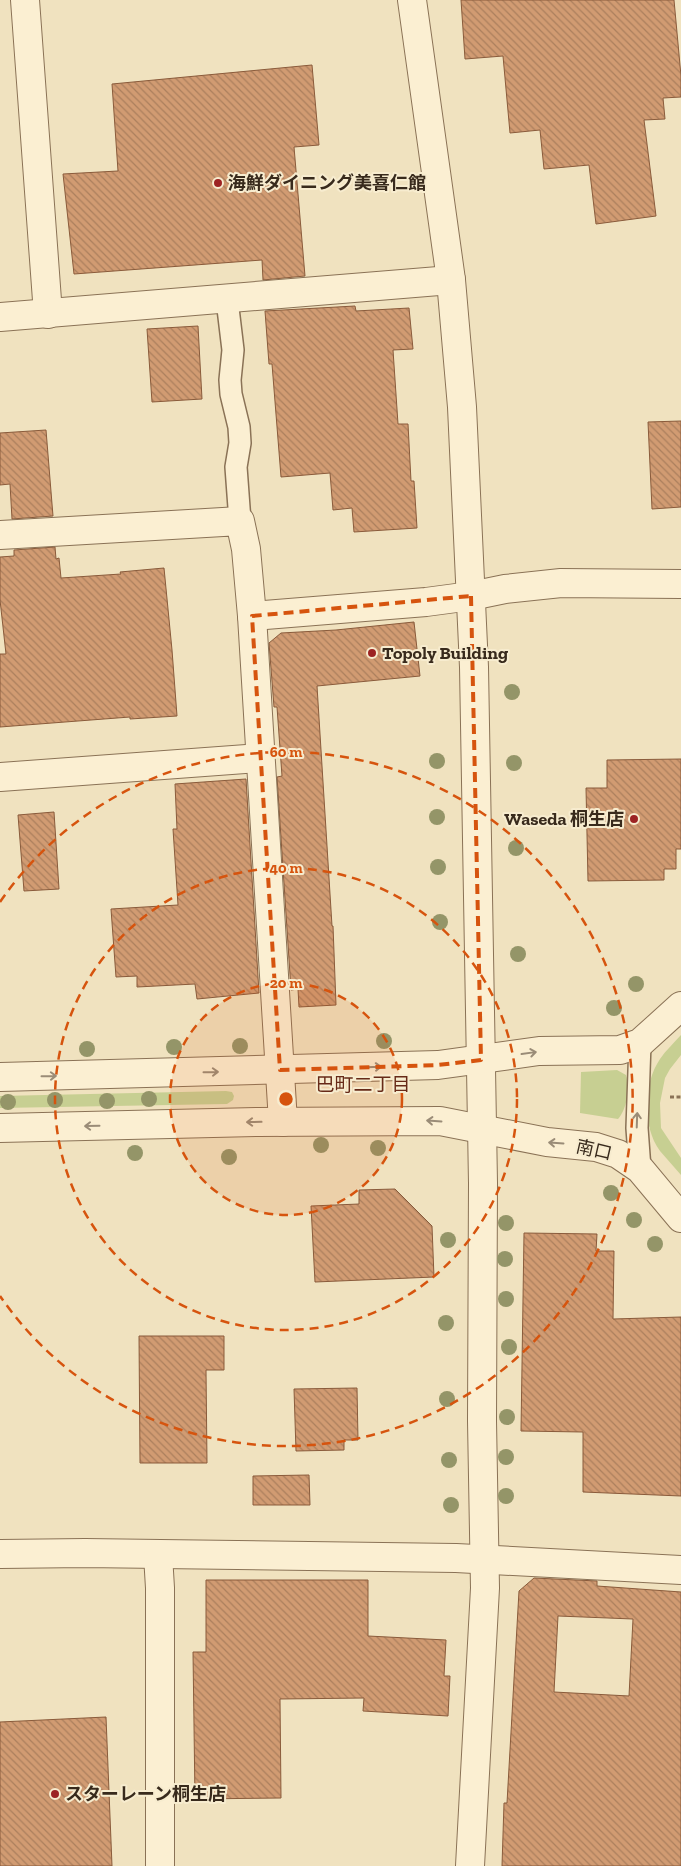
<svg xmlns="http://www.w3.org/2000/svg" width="681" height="1866" font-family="'Zilla Slab','Noto Sans JP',serif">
	<defs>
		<pattern id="building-back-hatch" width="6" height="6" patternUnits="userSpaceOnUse" patternTransform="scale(1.25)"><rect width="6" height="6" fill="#d19b72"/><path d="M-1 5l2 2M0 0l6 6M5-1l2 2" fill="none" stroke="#ab7f5d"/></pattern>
	</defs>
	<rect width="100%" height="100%" fill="#f0e2bf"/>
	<g fill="#c7cf92">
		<path d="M 681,1035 L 681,1055 L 670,1069 L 665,1078 L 660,1103 L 661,1128 L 681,1158 L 681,1175 C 674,1167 667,1159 660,1151 C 642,1126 643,1084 660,1059 C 666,1050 674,1043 681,1035 Z"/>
		<path d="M 617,1070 L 626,1075 C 630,1088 627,1109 618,1119 L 580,1113 L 581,1072 Z"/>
		<polygon points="226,1091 232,1092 234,1096 233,1100 227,1104 0,1108 0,1096"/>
	</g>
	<g fill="url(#building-back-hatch)" stroke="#8a5b3b" fill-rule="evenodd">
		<polygon points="461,0 674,0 681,76 681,97 663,98 665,119 644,120 656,216 596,224 589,165 544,169 540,130 510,133 503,56 465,59"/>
		<polygon points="312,65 319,145 294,147 305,276 263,280 262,260 74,274 63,174 118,171 112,84"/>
		<polygon points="355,306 356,311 409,308 413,349 393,350 398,424 408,424 411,481 414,481 417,528 354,532 352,508 333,510 330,473 281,477 272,364 269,364 265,311"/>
		<polygon points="198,326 202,399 152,402 147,329"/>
		<polygon points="681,421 681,507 652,509 648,422"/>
		<polygon points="46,430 53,516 12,519 10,484 0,485 0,433"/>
		<polygon points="55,547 56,559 59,558 61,578 121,574 120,572 164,568 172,650 177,716 130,719 130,717 0,727 0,654 6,654 0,600 0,557 14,556 14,550"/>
		<polygon points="414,622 420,676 317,686 332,926 333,926 336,1005 299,1007 298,989 291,990 277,777 282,776 277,707 274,707 269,643 281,633 336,630"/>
		<polygon points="681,759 681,849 676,849 676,869 664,869 664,880 588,881 586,788 607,788 607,760"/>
		<polygon points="246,779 259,993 197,999 195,984 137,987 137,976 116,977 111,909 178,905 173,829 177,829 175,784"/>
		<polygon points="54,812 59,889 24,891 18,815"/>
		<polygon points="395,1189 432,1226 434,1277 315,1282 311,1206 359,1204 359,1190"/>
		<polygon points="524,1233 597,1234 596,1251 614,1251 613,1319 681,1317 681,1496 583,1492 583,1432 521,1431"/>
		<polygon points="139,1336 224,1336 224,1370 206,1370 207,1463 140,1463"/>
		<polygon points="357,1388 358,1440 344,1440 344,1450 296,1451 294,1389"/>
		<polygon points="309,1475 310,1505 253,1505 253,1476"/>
		<path d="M 534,1578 L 597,1581 L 597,1586 L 681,1592 L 681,1866 L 502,1866 L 504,1803 L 507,1803 L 519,1591 ZM 558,1616 L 633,1619 L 629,1696 L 554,1692 Z"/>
		<polygon points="206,1580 368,1580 368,1636 446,1640 444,1676 450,1676 448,1716 363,1711 364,1698 280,1699 281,1798 195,1799 193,1652 206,1652"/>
		<polygon points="106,1717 112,1866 0,1866 0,1722"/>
	</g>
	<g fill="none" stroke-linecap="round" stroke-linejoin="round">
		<g stroke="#8a7256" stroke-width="24">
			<g id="service">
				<polyline points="227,300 233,350 230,380 231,394 239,427 240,443 236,467 240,521"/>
				<polyline points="640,1169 637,1128 640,1043"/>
			</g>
		</g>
		<g stroke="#8a7256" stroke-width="30">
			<g id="minor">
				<polyline points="25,0 48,314"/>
				<polyline points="0,317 451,280"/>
				<polyline points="0,535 240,521 246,549 252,616 283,1122"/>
				<polyline points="252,616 426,602 471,596"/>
				<polyline points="0,777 260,758"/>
				<polyline points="0,1554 85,1553 456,1558 681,1570"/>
				<polyline points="158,1555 160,1588 160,1866"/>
			</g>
		</g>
		<g stroke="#8a7256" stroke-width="30">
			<g id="tertiary">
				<polyline points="412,0 451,280 462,407 474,667 483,1183 482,1421 485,1588 470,1866"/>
				<polyline points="471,596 505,589 561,583 681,584"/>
				<polyline points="0,1077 438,1065 539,1051 620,1050 640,1043 681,1006"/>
				<polyline points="0,1128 256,1122 440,1121 547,1142 596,1147 618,1154 640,1169 681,1218"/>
			</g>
		</g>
		<polyline stroke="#8a7256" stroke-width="3" stroke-dasharray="4 2.5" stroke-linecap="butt" points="670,1097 681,1097"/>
		<use href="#service" stroke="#fbefd2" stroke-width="21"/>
		<use href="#minor" stroke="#fbefd2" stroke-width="28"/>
		<use href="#tertiary" stroke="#fbefd2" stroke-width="28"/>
	</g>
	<g fill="#949568">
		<circle cx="512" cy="692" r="8"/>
		<circle cx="437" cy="761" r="8"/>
		<circle cx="514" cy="763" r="8"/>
		<circle cx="437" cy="817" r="8"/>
		<circle cx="516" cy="848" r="8"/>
		<circle cx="438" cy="867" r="8"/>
		<circle cx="440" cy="922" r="8"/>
		<circle cx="518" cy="954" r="8"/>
		<circle cx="636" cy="984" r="8"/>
		<circle cx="614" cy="1008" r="8"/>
		<circle cx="384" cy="1041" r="8"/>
		<circle cx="240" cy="1046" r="8"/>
		<circle cx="174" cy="1047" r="8"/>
		<circle cx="87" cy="1049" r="8"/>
		<circle cx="149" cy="1099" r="8"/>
		<circle cx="55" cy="1100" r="8"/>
		<circle cx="107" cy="1101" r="8"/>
		<circle cx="8" cy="1102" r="8"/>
		<circle cx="321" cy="1145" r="8"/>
		<circle cx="378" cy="1148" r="8"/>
		<circle cx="135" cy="1153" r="8"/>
		<circle cx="229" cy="1157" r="8"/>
		<circle cx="611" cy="1193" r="8"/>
		<circle cx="634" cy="1220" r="8"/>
		<circle cx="506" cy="1223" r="8"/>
		<circle cx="448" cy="1240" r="8"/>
		<circle cx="655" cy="1244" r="8"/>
		<circle cx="505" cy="1259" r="8"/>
		<circle cx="506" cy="1299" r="8"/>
		<circle cx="446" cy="1323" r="8"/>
		<circle cx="509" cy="1347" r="8"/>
		<circle cx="447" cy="1399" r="8"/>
		<circle cx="507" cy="1417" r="8"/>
		<circle cx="506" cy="1457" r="8"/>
		<circle cx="449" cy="1460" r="8"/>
		<circle cx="506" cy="1496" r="8"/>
		<circle cx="451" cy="1505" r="8"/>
	</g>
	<defs><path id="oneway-shaft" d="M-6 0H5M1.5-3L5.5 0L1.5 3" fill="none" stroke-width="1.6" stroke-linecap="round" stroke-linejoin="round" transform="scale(1.25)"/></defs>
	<g stroke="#9a8c77">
		<use href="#oneway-shaft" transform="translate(529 1053) rotate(-8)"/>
		<use href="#oneway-shaft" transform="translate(374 1067) rotate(-2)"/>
		<use href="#oneway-shaft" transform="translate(211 1072) rotate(-1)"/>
		<use href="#oneway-shaft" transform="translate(49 1076) rotate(-1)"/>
		<use href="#oneway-shaft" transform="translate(637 1120) rotate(-88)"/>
		<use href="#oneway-shaft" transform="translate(434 1121) rotate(-176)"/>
		<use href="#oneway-shaft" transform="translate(254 1122) rotate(179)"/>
		<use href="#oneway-shaft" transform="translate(92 1126) rotate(179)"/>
		<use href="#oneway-shaft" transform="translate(556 1143) rotate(-176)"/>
	</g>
	<path fill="none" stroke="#d6540e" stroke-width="4" stroke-dasharray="10 6" stroke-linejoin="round" d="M 471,596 L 481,1060 L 438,1065 L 280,1070 L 252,616 Z"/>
	<circle cx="286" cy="1099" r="116" fill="#d6540e" fill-opacity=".12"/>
	<g fill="none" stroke="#d6540e" stroke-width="2.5" stroke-dasharray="9 6">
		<circle cx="286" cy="1099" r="116"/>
		<circle cx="286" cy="1099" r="231"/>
		<path d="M0 902A347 347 0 1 1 0 1296"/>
	</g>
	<g fill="#9c2323" stroke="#f7eccf" stroke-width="2">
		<circle cx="218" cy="183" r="5"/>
		<circle cx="372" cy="653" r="5"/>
		<circle cx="634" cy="819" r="5"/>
		<circle cx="55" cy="1794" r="5"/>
	</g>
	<g text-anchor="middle" stroke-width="4" stroke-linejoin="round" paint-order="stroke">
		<g font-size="18" font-weight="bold" fill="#382a1c" stroke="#f7eccf" text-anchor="start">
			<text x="228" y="189">海鮮ダイニング美喜仁館</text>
			<text x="382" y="659">Topoly Building</text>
			<text x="624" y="825" text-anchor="end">Waseda 桐生店</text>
			<text x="65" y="1800">スターレーン桐生店</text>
		</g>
		<g font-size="18" fill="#382a1c" stroke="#f7eccf">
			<text transform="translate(594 1150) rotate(13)" y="6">南口</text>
		</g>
		<g font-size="19" fill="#672a18" stroke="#f7eccf">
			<text x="363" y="1091">巴町二丁目</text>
		</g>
	</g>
	<circle cx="286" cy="1099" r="8" fill="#d6540e" stroke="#f7eccf" stroke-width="2.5"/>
	<g font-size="15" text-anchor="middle" font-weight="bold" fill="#d6540e" stroke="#f7eccf" stroke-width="4" stroke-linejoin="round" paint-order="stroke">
		<text x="286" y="757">60 m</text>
		<text x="286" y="873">40 m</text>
		<text x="286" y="988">20 m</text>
	</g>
</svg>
